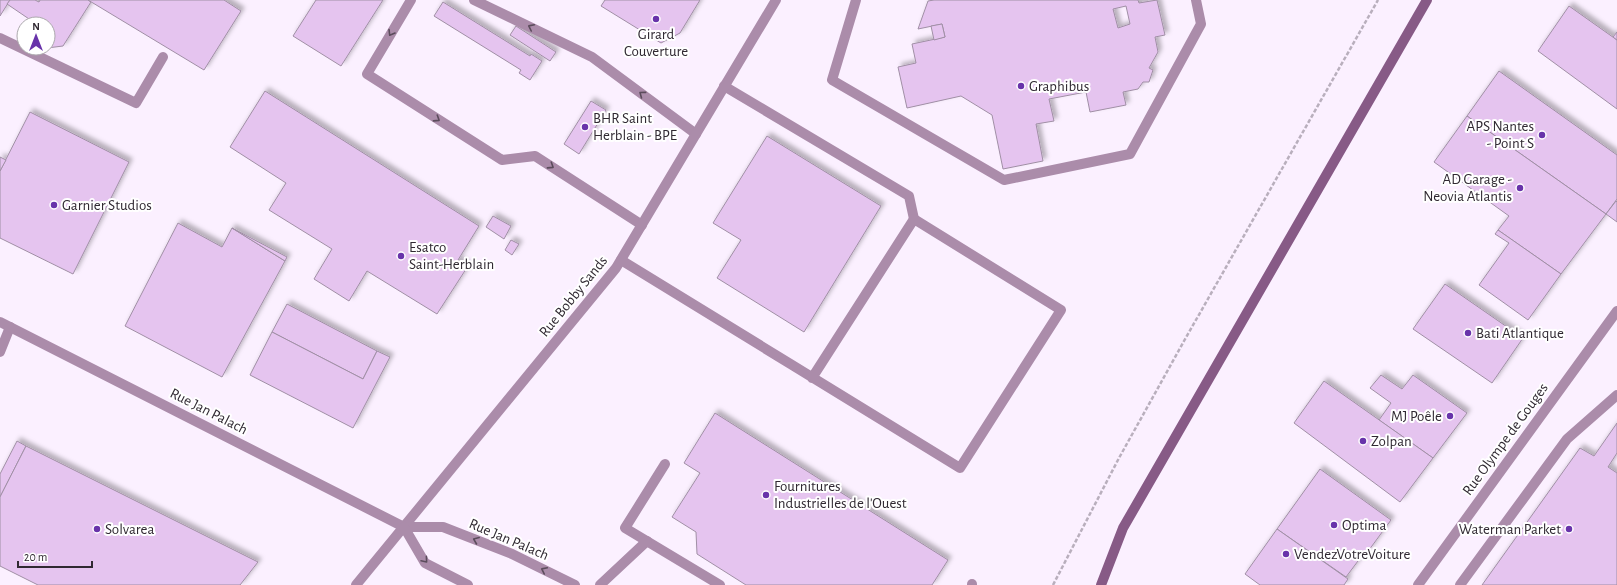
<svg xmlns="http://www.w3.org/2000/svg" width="1617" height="585" font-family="'Alegreya Sans',sans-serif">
	<defs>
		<filter id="shadow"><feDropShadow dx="3.5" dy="-3.5" stdDeviation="2" flood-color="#0004"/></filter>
	</defs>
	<rect width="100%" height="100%" fill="#fbf0ff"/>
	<g fill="#e5c4ef" stroke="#a08fa5" fill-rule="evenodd" filter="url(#shadow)">
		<polygon points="0,0 10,0 0,16"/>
		<polygon points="10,0 35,0 39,2 40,0 88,0 91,2 63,46 47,48 48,24 30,24 32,21 7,4"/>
		<polygon points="88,0 224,0 241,11 204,70"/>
		<polygon points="316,0 383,0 341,66 293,36"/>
		<polygon points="605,0 700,0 680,33 661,43 601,6"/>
		<path d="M 934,0 L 1138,0 L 1139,3 L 1157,0 L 1165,35 L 1155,37 L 1158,52 L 1149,68 L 1153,70 L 1149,82 L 1143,82 L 1138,89 L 1123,92 L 1126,105 L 1090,112 L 1086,92 L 1049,99 L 1054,121 L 1036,124 L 1043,161 L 1003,169 L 992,115 L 961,96 L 907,108 L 898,67 L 916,63 L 912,44 L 945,37 L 942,24 L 918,29 L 928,1 ZM 1126,6 L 1130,24 L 1118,28 L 1113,9 Z"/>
		<polygon points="443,2 530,56 531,54 542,61 530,80 519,73 521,70 434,16"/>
		<polygon points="1569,6 1617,40 1617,109 1538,51"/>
		<polygon points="942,24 945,37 934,40 931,26"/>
		<polygon points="516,26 556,52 550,61 510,35"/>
		<polygon points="1617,32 1617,40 1613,37"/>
		<polygon points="1499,71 1617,155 1617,199 1606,214 1467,116"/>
		<polygon points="265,91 479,226 458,260 468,266 437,314 367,271 349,301 314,279 332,249 269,210 286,183 230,147"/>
		<polygon points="591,101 606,110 579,154 564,144"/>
		<polygon points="30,112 129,162 73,274 0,238 0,171"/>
		<polygon points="1467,116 1606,214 1561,274 1498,230 1509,216 1434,162"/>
		<polygon points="767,136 881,206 804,332 717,278 741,240 713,223"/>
		<polygon points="0,157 6,160 0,171"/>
		<polygon points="1616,201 1617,202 1617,222 1606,214"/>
		<polygon points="493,216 511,226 504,239 486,227"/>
		<polygon points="178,223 222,247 232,228 285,261 222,377 125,326"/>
		<polygon points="232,228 287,257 285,261"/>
		<polygon points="1498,230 1561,274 1528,320 1479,285 1509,243 1495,234"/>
		<polygon points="511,240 519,244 512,255 505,250"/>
		<polygon points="1445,284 1523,338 1492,383 1413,329"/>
		<polygon points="287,304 377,351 363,379 272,332"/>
		<polygon points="272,332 363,379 377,351 390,357 353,428 250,375"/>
		<polygon points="1381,375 1402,389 1413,375 1467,413 1433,458 1379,420 1391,403 1370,388"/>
		<polygon points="1324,381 1433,458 1400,502 1294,423"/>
		<polygon points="715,413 948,560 932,585 746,585 697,554 696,532 672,517 700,473 684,463"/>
		<polygon points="1617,423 1617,453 1608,467 1617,473 1617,585 1482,585 1580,448 1594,456"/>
		<polygon points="17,441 26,446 0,497 0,474"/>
		<polygon points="26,446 258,562 240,585 38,585 0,566 0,497"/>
		<polygon points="1320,469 1391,520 1369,550 1367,549 1346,577 1277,529"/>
		<polygon points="1277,529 1348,579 1344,585 1260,585 1245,574"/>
	</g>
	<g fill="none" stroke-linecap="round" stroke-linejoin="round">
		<polyline stroke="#b9afbd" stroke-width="2.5" stroke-dasharray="4 2" stroke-linecap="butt" points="1053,585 1119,458 1184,341 1378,0"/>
		<g stroke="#ab8caa" stroke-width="10">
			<polyline points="411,0 367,74 502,160 535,156 642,225"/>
			<polyline points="474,0 592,57 696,134"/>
			<polyline points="856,0 832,80 1004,180 1130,154 1201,24 1196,0"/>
			<polyline points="0,38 136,103 163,57"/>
			<polyline points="724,86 909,196 914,219"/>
			<path d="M 621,260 C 734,329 847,399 960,468 L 1061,310 L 914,219 L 812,378"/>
			<polyline points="0,352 10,327"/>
			<polyline points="665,464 625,528 720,585"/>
			<polyline points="600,585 647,541"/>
			<polyline points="972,585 972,584"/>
			<polyline points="1460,585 1567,439 1617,395"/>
		</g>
		<g stroke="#ab8caa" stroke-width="10">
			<polyline points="356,585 616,268 776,0"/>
			<polyline points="1418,585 1617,311"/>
		</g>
		<g stroke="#ab8caa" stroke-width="10">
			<polyline points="0,322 404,527 443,527 512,554 575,585"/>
			<polyline points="404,527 425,563 468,585"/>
		</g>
		<polyline stroke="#875a86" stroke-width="10" points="1101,585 1123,528 1427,0"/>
	</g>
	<defs><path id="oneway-chevron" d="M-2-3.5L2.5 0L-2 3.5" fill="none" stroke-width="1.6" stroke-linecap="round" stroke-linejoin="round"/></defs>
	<g stroke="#5b4c5c">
		<use href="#oneway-chevron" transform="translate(531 27) rotate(-154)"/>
		<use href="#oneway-chevron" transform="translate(391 33) rotate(121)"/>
		<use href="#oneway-chevron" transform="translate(642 94) rotate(-143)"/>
		<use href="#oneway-chevron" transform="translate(437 119) rotate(33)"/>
		<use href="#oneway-chevron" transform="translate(551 166) rotate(33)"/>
		<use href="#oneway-chevron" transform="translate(476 540) rotate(-158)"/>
		<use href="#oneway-chevron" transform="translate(425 560) rotate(50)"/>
		<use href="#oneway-chevron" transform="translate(544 570) rotate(-154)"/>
	</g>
	<g fill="#6833aa" stroke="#fff" stroke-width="1.5">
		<circle cx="656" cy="19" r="4"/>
		<circle cx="1021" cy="86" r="4"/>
		<circle cx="585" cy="127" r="4"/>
		<circle cx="1542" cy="135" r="4"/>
		<circle cx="1520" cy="188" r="4"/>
		<circle cx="54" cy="205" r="4"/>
		<circle cx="401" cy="256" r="4"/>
		<circle cx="1468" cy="333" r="4"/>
		<circle cx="1450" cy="416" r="4"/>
		<circle cx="1363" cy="441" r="4"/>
		<circle cx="766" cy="495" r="4"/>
		<circle cx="1334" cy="525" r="4"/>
		<circle cx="97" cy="529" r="4"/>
		<circle cx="1569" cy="529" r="4"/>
		<circle cx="1286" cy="554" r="4"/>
	</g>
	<g text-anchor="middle" stroke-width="4" stroke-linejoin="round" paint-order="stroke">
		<g font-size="15" fill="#302932" stroke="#fff" text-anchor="start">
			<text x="656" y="39" text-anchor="middle">Girard<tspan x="656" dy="17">Couverture</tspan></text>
			<text x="1029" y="91">Graphibus</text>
			<text x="593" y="123">BHR Saint<tspan x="593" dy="17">Herblain - BPE</tspan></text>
			<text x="1534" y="131" text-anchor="end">APS Nantes<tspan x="1534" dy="17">- Point S</tspan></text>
			<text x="1512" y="184" text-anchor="end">AD Garage -<tspan x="1512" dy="17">Neovia Atlantis</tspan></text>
			<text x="62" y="210">Garnier Studios</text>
			<text x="409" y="252">Esatco<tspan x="409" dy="17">Saint-Herblain</tspan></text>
			<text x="1476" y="338">Bati Atlantique</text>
			<text x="1442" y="421" text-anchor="end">MJ Poêle</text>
			<text x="1371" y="446">Zolpan</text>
			<text x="774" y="491">Fournitures<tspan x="774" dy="17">Industrielles de l'Ouest</tspan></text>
			<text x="1342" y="530">Optima</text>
			<text x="105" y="534">Solvarea</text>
			<text x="1561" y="534" text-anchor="end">Waterman Parket</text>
			<text x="1294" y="559">VendezVotreVoiture</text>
		</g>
		<g font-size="15" fill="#302932" stroke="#fff">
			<text transform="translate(573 296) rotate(-51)" y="5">Rue Bobby Sands</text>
			<text transform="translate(209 411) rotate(27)" y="5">Rue Jan Palach</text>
			<text transform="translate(1505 439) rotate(-54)" y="5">Rue Olympe de Gouges</text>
			<text transform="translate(509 539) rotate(23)" y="5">Rue Jan Palach</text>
		</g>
	</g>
	<g transform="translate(36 36)"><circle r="19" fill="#ffffff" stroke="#aca9ad"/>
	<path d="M0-3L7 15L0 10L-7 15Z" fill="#6833aa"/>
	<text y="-6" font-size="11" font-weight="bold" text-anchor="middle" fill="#302932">N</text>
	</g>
	<path d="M18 561v6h74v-6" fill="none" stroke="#302932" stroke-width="2"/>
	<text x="24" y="561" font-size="12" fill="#302932" stroke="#ffffff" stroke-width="3" paint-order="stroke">20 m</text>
</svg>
